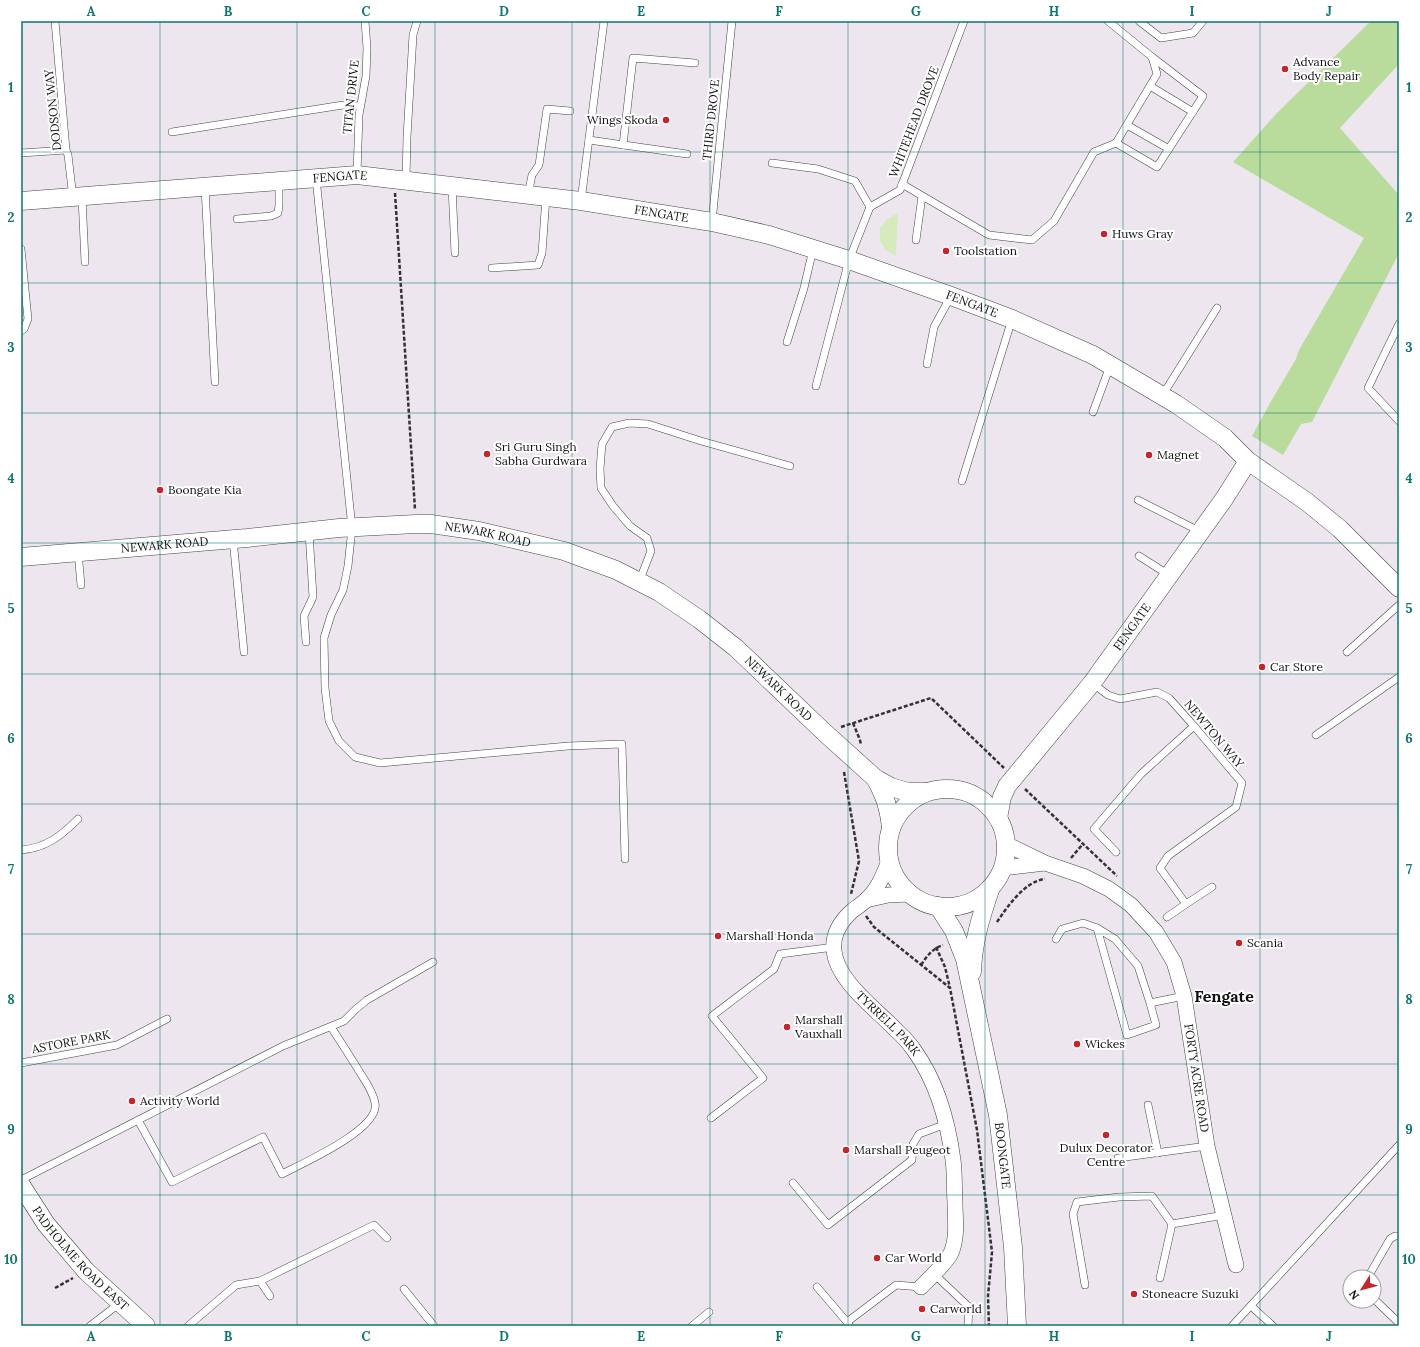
<svg xmlns="http://www.w3.org/2000/svg" width="1420" height="1347" font-family="Lora,serif">
	<rect width="100%" height="100%" fill="#fffdf5"/>
	<path fill="#eee6ef" fill-rule="evenodd" d="M 21,21 L 1399,21 L 1399,1326 L 21,1326 ZM 1350,1277 L 1374,1277 L 1374,1301 L 1350,1301 Z"/>
	<polygon fill="#d5ebbd" points="898,213 896,256 885,250 880,240 880,228 886,220"/>
	<polygon fill="#b9dc9c" points="1371,21 1399,21 1399,64 1340,128 1399,195 1399,253 1312,422 1301,424 1283,455 1252,436 1270,403 1296,359 1299,350 1364,238 1233,162 1276,114"/>
	<g fill="none" stroke-linecap="round" stroke-linejoin="round">
		<g stroke="#444" stroke-width="8">
			<g id="service">
				<polyline points="55,21 66,150 68,155 73,198"/>
				<polyline points="1139,21 1161,38 1193,33 1203,21"/>
				<polyline points="1150,86 1193,112"/>
				<polyline points="1127,125 1169,149"/>
				<polyline points="172,132 343,105 360,106"/>
				<polyline points="589,140 687,154"/>
				<polyline points="1116,143 1157,167 1203,96 1152,57"/>
				<polyline points="623,145 633,58 695,63"/>
				<polyline points="21,153 66,150"/>
				<polyline points="772,163 818,169 855,181 870,207"/>
				<polyline points="357,174 359,115 366,76 367,48 365,21"/>
				<polyline points="316,178 352,528 348,566 343,590 331,615 324,638 325,688 329,721 339,741 355,757 380,763 568,746 622,744 625,859"/>
				<polyline points="406,180 407,137 413,35 417,21"/>
				<polyline points="902,184 989,235 1032,240 1054,221 1094,152 1116,143 1157,74 1152,57 1108,21"/>
				<polyline points="452,186 455,253"/>
				<polyline points="205,187 215,382"/>
				<polyline points="528,195 532,175 539,165 547,109 570,111"/>
				<polyline points="82,197 85,262"/>
				<polyline points="581,201 604,21"/>
				<polyline points="237,219 271,216 278,213 279,205 279,181"/>
				<polyline points="712,222 732,21"/>
				<polyline points="916,240 922,196"/>
				<polyline points="21,249 28,319 24,329 21,331"/>
				<polyline points="492,268 538,265 542,253 546,197"/>
				<polyline points="1399,324 1368,388 1399,421"/>
				<polyline points="787,342 804,288 813,249"/>
				<polyline points="927,364 934,327 951,296"/>
				<polyline points="816,386 849,260 870,207 900,190 964,21"/>
				<polyline points="1162,396 1217,308"/>
				<polyline points="1093,412 1110,366"/>
				<polyline points="962,481 1012,319"/>
				<polyline points="1138,500 1201,532"/>
				<polyline points="233,539 244,652"/>
				<polyline points="78,552 81,585"/>
				<polyline points="1139,556 1169,575"/>
				<polyline points="639,582 651,551 647,538 630,526 613,506 601,488 600,469 602,444 612,427 629,423 648,424 701,441 790,466"/>
				<polyline points="306,642 304,616 313,597 309,532"/>
				<polyline points="1347,652 1399,605"/>
				<polyline points="1092,683 1108,695 1120,699 1157,692 1169,698 1194,726 1242,783 1236,807 1168,856 1160,868 1186,904 1167,917"/>
				<polyline points="1316,735 1399,677"/>
				<path d="M 21,850 C 46,848 61,836 78,819"/>
				<polyline points="1116,852 1094,829 1141,774 1194,726"/>
				<polyline points="1186,904 1212,887"/>
				<polyline points="1056,939 1062,929 1083,923 1097,928"/>
				<polyline points="1150,1003 1138,966 1115,939 1097,928 1127,1035 1156,1025 1150,1003 1184,996"/>
				<polyline points="21,1063 117,1045 167,1019"/>
				<polyline points="1148,1105 1158,1153"/>
				<polyline points="711,1118 763,1078 712,1016 774,969 780,954 834,947"/>
				<path d="M 138,1120 L 172,1182 L 263,1137 L 282,1174 C 301,1164 381,1129 375,1103 C 373,1091 365,1081 359,1071 C 350,1056 340,1041 331,1027"/>
				<polyline points="1118,1158 1207,1146"/>
				<polyline points="21,1180 283,1046 344,1021 356,1009 367,1000 433,962"/>
				<polyline points="793,1183 828,1225 912,1160 913,1144 919,1134 946,1124"/>
				<polyline points="934,1274 969,1307 968,1326"/>
				<polyline points="1368,1277 1390,1239 1395,1236 1399,1236"/>
				<polyline points="1160,1278 1172,1224"/>
				<polyline points="260,1281 270,1296"/>
				<polyline points="1085,1285 1073,1214 1077,1202 1119,1197 1152,1196 1172,1224 1224,1215"/>
				<polyline points="817,1287 847,1322"/>
				<polyline points="404,1289 434,1326"/>
				<polyline points="1374,1299 1399,1323"/>
				<polyline points="1251,1306 1273,1326"/>
				<polyline points="90,1326 120,1303"/>
				<polyline points="188,1326 236,1285 260,1281 374,1225 387,1238"/>
				<polyline points="692,1326 709,1312"/>
				<polyline points="850,1326 847,1322 896,1285 921,1287"/>
				<polyline points="1232,1326 1399,1145"/>
			</g>
		</g>
		<g stroke="#444" stroke-width="16">
			<g id="minor">
				<path id="s1" d="M 1006,844 L 1045,863 L 1083,876 L 1109,889 L 1131,905 L 1156,932 L 1174,962 L 1184,996 L 1207,1146 L 1236,1265"/>
				<path id="s2" d="M 889,861 C 883,876 878,889 866,900 C 862,904 857,907 852,911 C 841,921 832,935 834,951 C 837,981 876,1009 896,1030 C 903,1036 909,1043 914,1050 C 937,1082 948,1122 953,1160 C 955,1174 954,1189 955,1202 C 955,1219 958,1237 951,1253 C 948,1261 928,1280 921,1287"/>
				<polyline points="1003,868 1045,863"/>
				<polyline points="866,900 888,895 910,894"/>
			</g>
		</g>
		<g stroke="#444" stroke-width="19">
			<g id="tertiary">
				<path id="s3" d="M 21,201 L 357,175 L 581,201 L 712,222 L 769,235 L 849,260 L 951,296 L 1012,319 L 1093,355 L 1176,404 L 1225,438 L 1248,461 L 1307,502 L 1340,529 L 1399,588"/>
				<path id="s4" d="M 21,557 L 247,538 L 339,528 L 416,524 L 431,524 L 479,531 L 564,551 L 616,570 L 659,592 L 699,619 L 736,648 L 824,732 L 875,778 L 891,787 L 908,792 L 926,792"/>
				<path d="M 875,778 C 885,796 889,808 891,828"/>
				<circle cx="947" cy="848" r="59"/>
				<path id="s5" d="M 998,818 L 1002,797 L 1007,786 L 1092,683 L 1224,499 L 1248,461"/>
				<path id="s6" d="M 938,906 L 954,931 L 965,959 L 998,1115 L 1013,1247 L 1017,1326"/>
				<path d="M 972,972 C 973,941 981,916 991,887"/>
				<path id="s7" d="M 21,1185 L 46,1224 L 86,1271 L 146,1326"/>
			</g>
		</g>
		<g stroke="#333" stroke-width="2.5" stroke-dasharray="4 2" stroke-linecap="butt">
			<polyline points="395,193 415,510"/>
			<polyline points="853,723 860,740 861,745"/>
			<polyline points="841,727 931,698 1004,768"/>
			<polyline points="844,772 859,861 851,894"/>
			<polyline points="1025,789 1117,876"/>
			<polyline points="1071,858 1082,845"/>
			<polyline points="866,916 874,927 950,988 977,1130 992,1252 988,1296 989,1326"/>
			<path d="M 997,922 C 1007,907 1025,881 1045,879"/>
			<polyline points="936,947 945,967 950,988"/>
			<path d="M 921,965 C 927,956 932,949 943,945"/>
			<polyline points="55,1288 73,1278"/>
		</g>
		<use href="#service" stroke="#fff" stroke-width="7"/>
		<use href="#minor" stroke="#fff" stroke-width="15"/>
		<use href="#tertiary" stroke="#fff" stroke-width="18"/>
	</g>
	<path fill="none" stroke="#0f766e" stroke-width="1" stroke-opacity="0.55" d="M 160,21 L 160,1326M 297,21 L 297,1326M 435,21 L 435,1326M 572,21 L 572,1326M 710,21 L 710,1326M 848,21 L 848,1326M 985,21 L 985,1326M 1123,21 L 1123,1326M 1260,21 L 1260,1326M 21,152 L 1399,152M 21,283 L 1399,283M 21,413 L 1399,413M 21,543 L 1399,543M 21,674 L 1399,674M 21,804 L 1399,804M 21,934 L 1399,934M 21,1064 L 1399,1064M 21,1195 L 1399,1195"/>
	<g fill="#c4262e" stroke="#fff" stroke-width="1.5">
		<circle cx="1285" cy="69" r="4"/>
		<circle cx="666" cy="120" r="4"/>
		<circle cx="1104" cy="234" r="4"/>
		<circle cx="946" cy="251" r="4"/>
		<circle cx="487" cy="454" r="4"/>
		<circle cx="1149" cy="455" r="4"/>
		<circle cx="160" cy="490" r="4"/>
		<circle cx="1262" cy="667" r="4"/>
		<circle cx="718" cy="936" r="4"/>
		<circle cx="1239" cy="943" r="4"/>
		<circle cx="787" cy="1027" r="4"/>
		<circle cx="1077" cy="1044" r="4"/>
		<circle cx="132" cy="1101" r="4"/>
		<circle cx="1106" cy="1135" r="4"/>
		<circle cx="846" cy="1150" r="4"/>
		<circle cx="877" cy="1258" r="4"/>
		<circle cx="1134" cy="1294" r="4"/>
		<circle cx="922" cy="1309" r="4"/>
	</g>
	<g text-anchor="middle" stroke-width="4" stroke-linejoin="round" paint-order="stroke">
		<g font-size="12" fill="#111" stroke="#fff" text-anchor="start">
			<text x="1293" y="66">Advance<tspan x="1293" dy="14">Body Repair</tspan></text>
			<text x="658" y="124" text-anchor="end">Wings Skoda</text>
			<text x="1112" y="238">Huws Gray</text>
			<text x="954" y="255">Toolstation</text>
			<text x="495" y="451">Sri Guru Singh<tspan x="495" dy="14">Sabha Gurdwara</tspan></text>
			<text x="1157" y="459">Magnet</text>
			<text x="168" y="494">Boongate Kia</text>
			<text x="1270" y="671">Car Store</text>
			<text x="726" y="940">Marshall Honda</text>
			<text x="1247" y="947">Scania</text>
			<text x="795" y="1024">Marshall<tspan x="795" dy="14">Vauxhall</tspan></text>
			<text x="1085" y="1048">Wickes</text>
			<text x="140" y="1105">Activity World</text>
			<text x="1106" y="1152" text-anchor="middle">Dulux Decorator<tspan x="1106" dy="14">Centre</tspan></text>
			<text x="854" y="1154">Marshall Peugeot</text>
			<text x="885" y="1262">Car World</text>
			<text x="1142" y="1298">Stoneacre Suzuki</text>
			<text x="930" y="1313">Carworld</text>
		</g>
		<g font-size="12" fill="#111" stroke="#fff">
			<text transform="translate(351 97) rotate(-84)" y="4">TITAN DRIVE</text>
			<text transform="translate(53 110) rotate(-96)" y="4">DODSON WAY</text>
			<text transform="translate(711 120) rotate(-84)" y="4">THIRD DROVE</text>
			<text transform="translate(914 122) rotate(-69)" y="4">WHITEHEAD DROVE</text>
			<text dy="4" stroke="none"><textPath href="#s3" startOffset="320">FENGATE</textPath></text>
			<text dy="4" stroke="none"><textPath href="#s3" startOffset="644">FENGATE</textPath></text>
			<text dy="4" stroke="none"><textPath href="#s3" startOffset="968">FENGATE</textPath></text>
			<text dy="4" stroke="none"><textPath href="#s4" startOffset="469">NEWARK ROAD</textPath></text>
			<text dy="4" stroke="none"><textPath href="#s4" startOffset="144">NEWARK ROAD</textPath></text>
			<text dy="4" stroke="none"><textPath href="#s5" startOffset="236">FENGATE</textPath></text>
			<text dy="4" stroke="none"><textPath href="#s4" startOffset="805">NEWARK ROAD</textPath></text>
			<text transform="translate(1214 734) rotate(50)" y="4">NEWTON WAY</text>
			<text dy="4" stroke="none"><textPath href="#s2" startOffset="201">TYRRELL PARK</textPath></text>
			<text transform="translate(71 1042) rotate(-11)" y="4">ASTORE PARK</text>
			<text dy="4" stroke="none"><textPath href="#s1" startOffset="330">FORTY ACRE ROAD</textPath></text>
			<text dy="4" stroke="none"><textPath href="#s6" startOffset="260">BOONGATE</textPath></text>
			<text dy="4" stroke="none"><textPath href="#s7" startOffset="95">PADHOLME ROAD EAST</textPath></text>
		</g>
		<g font-size="16" font-weight="bold" fill="#111" stroke="#fff">
			<text x="1224" y="1002">Fengate</text>
		</g>
	</g>
	<rect width="1420" height="1347" fill="none" stroke="#ffffff" stroke-width="44"/>
	<g transform="translate(1362 1289) rotate(234)"><circle r="19" fill="#ffffff" stroke="#a0a0a0"/>
	<path d="M0-3L7 15L0 10L-7 15Z" fill="#c4262e"/>
	<text y="-6" font-size="11" font-weight="bold" text-anchor="middle" fill="#111111">N</text>
	</g>
	<rect x="22" y="22" width="1376" height="1303" fill="none" stroke="#0f766e" stroke-width="1.5"/>
	<g font-size="13" text-anchor="middle" font-weight="bold" fill="#0f766e">
		<text x="91" y="16">A</text>
		<text x="228" y="16">B</text>
		<text x="366" y="16">C</text>
		<text x="504" y="16">D</text>
		<text x="641" y="16">E</text>
		<text x="779" y="16">F</text>
		<text x="916" y="16">G</text>
		<text x="1054" y="16">H</text>
		<text x="1192" y="16">I</text>
		<text x="1329" y="16">J</text>
		<text x="11" y="92">1</text>
		<text x="1409" y="92">1</text>
		<text x="11" y="222">2</text>
		<text x="1409" y="222">2</text>
		<text x="11" y="352">3</text>
		<text x="1409" y="352">3</text>
		<text x="11" y="483">4</text>
		<text x="1409" y="483">4</text>
		<text x="11" y="613">5</text>
		<text x="1409" y="613">5</text>
		<text x="11" y="743">6</text>
		<text x="1409" y="743">6</text>
		<text x="11" y="874">7</text>
		<text x="1409" y="874">7</text>
		<text x="11" y="1004">8</text>
		<text x="1409" y="1004">8</text>
		<text x="11" y="1134">9</text>
		<text x="1409" y="1134">9</text>
		<text x="11" y="1264">10</text>
		<text x="1409" y="1264">10</text>
		<text x="91" y="1341">A</text>
		<text x="228" y="1341">B</text>
		<text x="366" y="1341">C</text>
		<text x="504" y="1341">D</text>
		<text x="641" y="1341">E</text>
		<text x="779" y="1341">F</text>
		<text x="916" y="1341">G</text>
		<text x="1054" y="1341">H</text>
		<text x="1192" y="1341">I</text>
		<text x="1329" y="1341">J</text>
	</g>
</svg>
